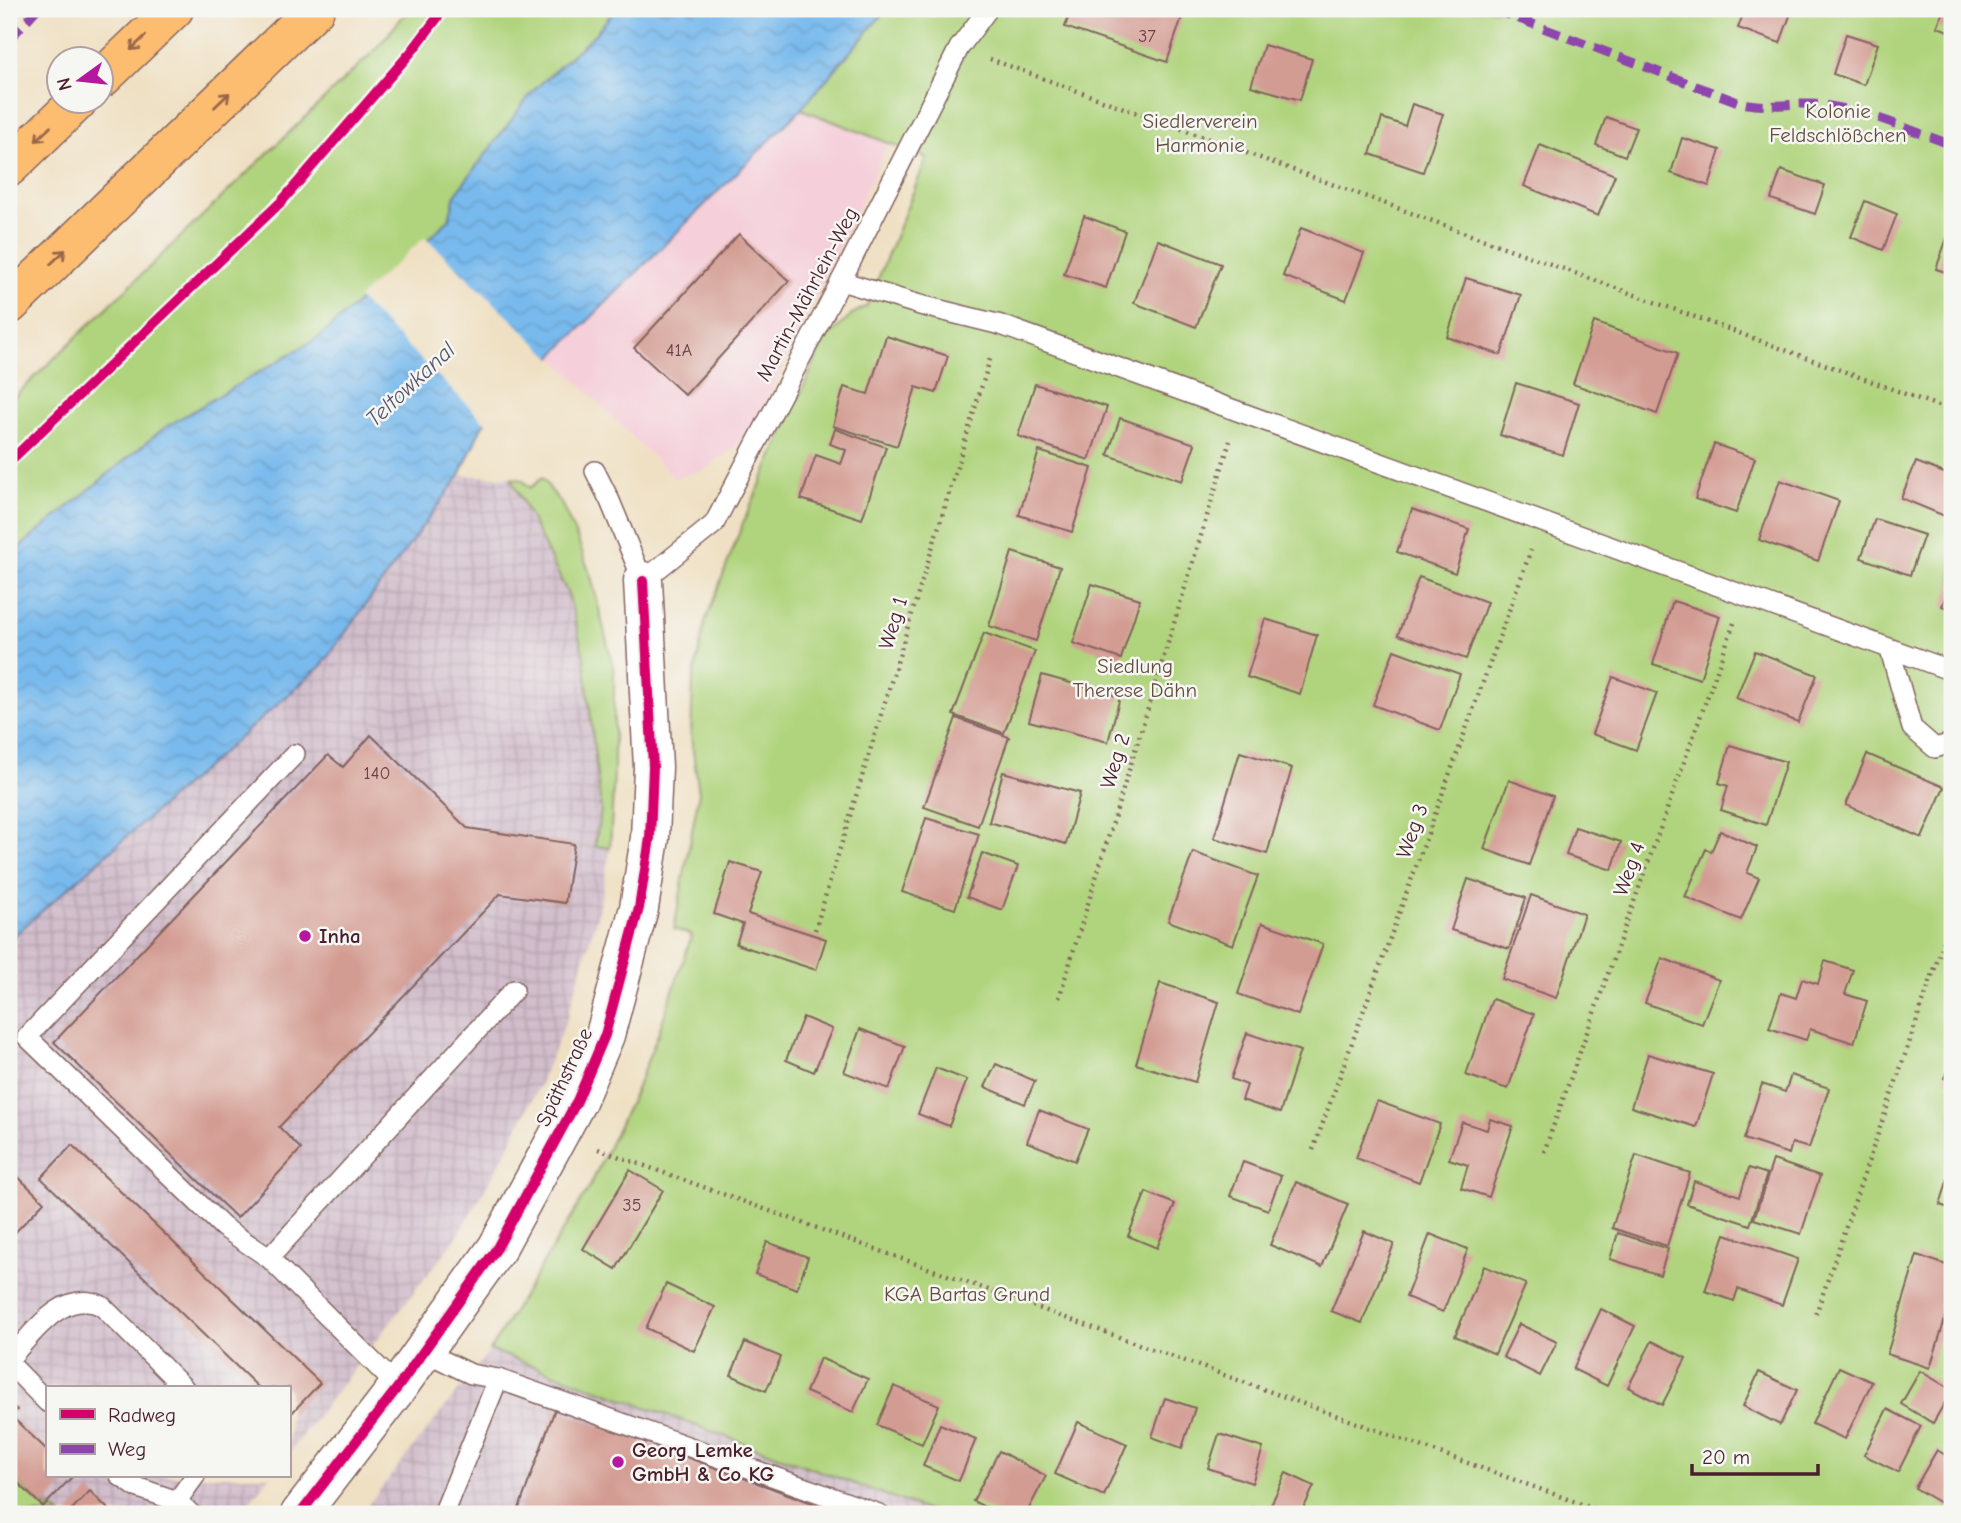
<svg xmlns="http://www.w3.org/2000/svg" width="1961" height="1523" font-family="'Comic Neue',sans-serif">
	<defs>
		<pattern id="industrial-grid" width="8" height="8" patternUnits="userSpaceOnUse" patternTransform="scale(1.75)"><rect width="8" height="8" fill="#d1bdcb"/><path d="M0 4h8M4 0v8" fill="none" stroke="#b5a2ae"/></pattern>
		<pattern id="water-waves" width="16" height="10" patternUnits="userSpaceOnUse" patternTransform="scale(1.75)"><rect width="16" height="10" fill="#78baed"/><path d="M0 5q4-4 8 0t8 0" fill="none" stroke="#699fcb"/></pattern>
	</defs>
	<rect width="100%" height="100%" fill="#f6f6f2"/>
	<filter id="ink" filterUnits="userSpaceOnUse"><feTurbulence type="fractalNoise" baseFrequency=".0143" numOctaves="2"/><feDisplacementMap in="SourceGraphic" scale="14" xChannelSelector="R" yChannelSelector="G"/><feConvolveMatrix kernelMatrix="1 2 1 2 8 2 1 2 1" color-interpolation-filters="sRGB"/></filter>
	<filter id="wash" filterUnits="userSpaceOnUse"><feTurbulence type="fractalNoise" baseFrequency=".00686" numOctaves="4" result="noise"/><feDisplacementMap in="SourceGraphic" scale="28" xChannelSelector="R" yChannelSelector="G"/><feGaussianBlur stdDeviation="1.57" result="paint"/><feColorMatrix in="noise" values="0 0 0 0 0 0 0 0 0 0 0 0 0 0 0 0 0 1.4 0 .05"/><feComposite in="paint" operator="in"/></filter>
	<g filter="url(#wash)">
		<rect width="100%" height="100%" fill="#efe0c3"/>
		<polygon fill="#f5cfd9" points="887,9 903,9 947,20 759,416 735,448 704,470 674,478 552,357 801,110"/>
		<g fill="url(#industrial-grid)">
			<polygon points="460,475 511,478 569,596 584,657 601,810 595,846 610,848 600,905 567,1018 540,1084 500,1163 457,1237 289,1452 289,1388 47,1388 47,1476 270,1476 240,1514 60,1514 53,1508 43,1507 9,1474 9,940 321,666"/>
			<polygon points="490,1350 937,1514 361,1514"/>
		</g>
		<g fill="#b0d47d" stroke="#7d7a54" stroke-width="2">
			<polygon points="409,9 616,9 595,34 533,91 455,195 449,220 321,336 164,428 9,556 9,402 377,48"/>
			<polygon points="887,9 1952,9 1952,1514 937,1514 490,1350 589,1188 635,1092 658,1034 692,935 674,929 699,793 691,737 693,680 705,622 743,523 824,341 852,314 867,306 927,158 801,109"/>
			<polygon points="511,478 522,480 530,488 542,478 562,505 578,540 592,580 614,671 614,771 610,848 595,846 601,810 584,657 569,596"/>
			<polygon points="9,1474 43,1507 53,1508 60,1514 9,1514"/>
		</g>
		<polygon fill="url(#water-waves)" stroke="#616c8c" stroke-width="2" points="616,9 887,9 801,109 482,426 460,475 321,666 9,940 9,556 164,428 321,336 449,220 455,195 533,91 595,34"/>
		<polygon fill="#efe0c3" points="425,237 554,360 488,425 358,298"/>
		<g id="blocks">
			<g fill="#d39c93">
				<polygon points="1071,9 1179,9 1184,11 1167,62 1065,27"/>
				<polygon points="1745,9 1778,9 1791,13 1780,43 1738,28"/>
				<polygon points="1944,9 1952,9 1952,32 1937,27"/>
				<polygon points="1846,34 1878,44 1864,85 1833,74"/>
				<polygon points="1264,45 1312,59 1300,100 1251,86"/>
				<polygon points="1412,104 1443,114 1423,172 1370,154 1382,118 1405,126"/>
				<polygon points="1606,117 1636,128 1625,156 1596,145"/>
				<polygon points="1682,138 1720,150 1709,186 1671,173"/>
				<polygon points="1540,145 1615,175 1598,216 1524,186"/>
				<polygon points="1781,170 1825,185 1815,214 1771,199"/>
				<polygon points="1865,201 1897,214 1883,250 1851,237"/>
				<polygon points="1084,216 1125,231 1106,288 1064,274"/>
				<polygon points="1952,224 1952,274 1936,269"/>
				<polygon points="1301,228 1364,253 1346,300 1283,276"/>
				<polygon points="739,234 789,281 685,395 634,348"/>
				<polygon points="1158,240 1221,264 1196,327 1134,303"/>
				<polygon points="1466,278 1521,295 1501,355 1447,337"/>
				<polygon points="1594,322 1678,353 1657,414 1573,384"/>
				<polygon points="886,336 948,356 936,393 916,387 897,446 833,426 844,387 868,394"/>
				<polygon points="1516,383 1579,403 1563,455 1500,435"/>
				<polygon points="1035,384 1107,407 1089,460 1018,436"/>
				<polygon points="1120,418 1195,444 1182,481 1108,455"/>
				<polygon points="835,429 886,447 862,519 801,499 816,455 841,464 846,450 830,444"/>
				<polygon points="1714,444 1755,458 1736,513 1695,499"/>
				<polygon points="1039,451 1092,468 1072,532 1019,515"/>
				<polygon points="1916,462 1952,476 1952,519 1901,498"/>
				<polygon points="1780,480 1839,501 1818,561 1759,540"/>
				<polygon points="1412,509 1469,529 1455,573 1397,552"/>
				<polygon points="1875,519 1924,535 1910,575 1861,558"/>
				<polygon points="1012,552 1060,567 1036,641 989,626"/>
				<polygon points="1419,577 1487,602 1466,659 1398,635"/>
				<polygon points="1952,581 1952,610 1942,606"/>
				<polygon points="1092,584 1140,599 1121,659 1073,643"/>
				<polygon points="1673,601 1720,616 1700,679 1653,664"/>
				<polygon points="1265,619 1317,635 1300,694 1247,677"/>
				<polygon points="984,633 1035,651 1004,733 953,715"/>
				<polygon points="1394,650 1460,674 1440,730 1373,705"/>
				<polygon points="1755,651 1817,675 1798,722 1736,698"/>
				<polygon points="1042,675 1120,697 1108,742 1029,721"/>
				<polygon points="1613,677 1657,693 1636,750 1592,734"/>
				<polygon points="956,718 1009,737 978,826 924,807"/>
				<polygon points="371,735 467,828 574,844 565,903 500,894 279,1127 301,1149 237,1218 54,1042 328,755 343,767"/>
				<polygon points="1730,745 1786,762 1766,825 1721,810 1728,786 1719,783"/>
				<polygon points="1240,752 1292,768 1267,854 1214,838"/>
				<polygon points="1867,754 1944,787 1922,838 1846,805"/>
				<polygon points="1003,772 1080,793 1066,844 989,822"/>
				<polygon points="1509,780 1553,796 1529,865 1484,849"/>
				<polygon points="926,818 979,834 955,909 902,892"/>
				<polygon points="1575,827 1621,842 1612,870 1566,855"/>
				<polygon points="1720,831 1757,847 1747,873 1759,878 1741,920 1685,897 1706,849 1711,852"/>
				<polygon points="1193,852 1258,876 1233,945 1168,921"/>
				<polygon points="982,853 1018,866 1002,910 967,897"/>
				<polygon points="730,862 762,872 748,914 826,939 816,970 736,944 743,924 714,914"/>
				<polygon points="1468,879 1526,898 1509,949 1451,930"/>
				<polygon points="1531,895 1584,914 1556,998 1502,979"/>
				<polygon points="1262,923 1323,944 1298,1015 1238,994"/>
				<polygon points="1662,958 1719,980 1702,1024 1645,1003"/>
				<polygon points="1825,961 1853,970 1845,994 1867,1001 1854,1043 1810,1029 1806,1040 1769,1028 1781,993 1796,998 1802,979 1818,984"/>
				<polygon points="1160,983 1219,1002 1195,1082 1136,1064"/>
				<polygon points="1492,999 1534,1014 1508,1089 1466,1075"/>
				<polygon points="803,1017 832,1029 814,1072 786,1060"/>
				<polygon points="860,1029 905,1046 889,1089 844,1072"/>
				<polygon points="1247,1033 1300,1051 1280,1113 1242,1100 1247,1085 1231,1079"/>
				<polygon points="1648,1054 1713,1074 1696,1127 1631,1107"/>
				<polygon points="1952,1059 1952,1082 1944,1078"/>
				<polygon points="996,1064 1035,1081 1025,1104 985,1087"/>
				<polygon points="936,1068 967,1080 949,1126 918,1114"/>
				<polygon points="1791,1075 1829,1088 1809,1148 1792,1143 1789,1154 1744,1139 1762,1084 1785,1092"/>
				<polygon points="1377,1101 1440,1124 1419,1182 1356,1158"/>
				<polygon points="1039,1110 1088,1129 1075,1161 1027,1142"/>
				<polygon points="1490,1119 1513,1126 1489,1197 1461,1188 1468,1165 1449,1159 1462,1122 1487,1130"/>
				<polygon points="72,1145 320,1383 289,1416 289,1388 259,1388 41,1178"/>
				<polygon points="1636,1155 1690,1173 1667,1246 1612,1228"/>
				<polygon points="1773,1160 1820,1176 1801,1234 1754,1219"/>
				<polygon points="1243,1162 1281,1176 1268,1210 1230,1196"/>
				<polygon points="1952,1165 1952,1209 1940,1205"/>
				<polygon points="9,1168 44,1202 9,1239"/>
				<polygon points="1749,1168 1767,1174 1750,1225 1687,1204 1694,1181 1740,1196"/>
				<polygon points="630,1170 663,1190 616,1269 583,1249"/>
				<polygon points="1296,1182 1348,1204 1322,1267 1270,1245"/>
				<polygon points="1146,1192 1175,1204 1157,1248 1128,1236"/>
				<polygon points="1364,1231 1394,1244 1362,1323 1331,1311"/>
				<polygon points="1618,1233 1668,1249 1660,1275 1610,1259"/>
				<polygon points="1430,1234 1468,1249 1443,1312 1406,1297"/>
				<polygon points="1725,1234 1798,1259 1782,1305 1738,1289 1734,1301 1705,1291"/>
				<polygon points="767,1242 808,1257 797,1289 755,1274"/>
				<polygon points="1917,1255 1952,1267 1952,1296 1930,1368 1887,1354"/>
				<polygon points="1484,1266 1526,1284 1495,1354 1455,1336"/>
				<polygon points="666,1284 715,1307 694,1351 646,1328"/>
				<polygon points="1601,1309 1635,1326 1607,1386 1573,1369"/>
				<polygon points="1519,1324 1557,1342 1540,1376 1503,1357"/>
				<polygon points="1652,1341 1686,1358 1662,1405 1628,1387"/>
				<polygon points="745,1342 781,1357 766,1391 731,1375"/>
				<polygon points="820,1358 868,1379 853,1412 806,1392"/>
				<polygon points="1839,1367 1872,1382 1845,1439 1812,1424"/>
				<polygon points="1920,1371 1952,1390 1933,1423 1901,1404"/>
				<polygon points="1759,1372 1797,1390 1780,1425 1743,1406"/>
				<polygon points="894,1386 939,1405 922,1444 877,1425"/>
				<polygon points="1165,1398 1195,1408 1182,1448 1152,1437"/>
				<polygon points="9,1402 17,1410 11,1416 47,1450 47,1476 73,1476 43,1507 9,1474"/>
				<polygon points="555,1409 842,1514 517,1514"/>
				<polygon points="1887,1409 1921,1426 1898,1472 1864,1455"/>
				<polygon points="1078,1422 1127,1444 1104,1496 1055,1474"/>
				<polygon points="940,1424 976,1439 959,1481 923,1466"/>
				<polygon points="1219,1434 1263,1448 1252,1483 1208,1468"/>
				<polygon points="1937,1450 1952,1459 1952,1510 1915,1488"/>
				<polygon points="999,1451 1046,1476 1026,1514 998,1514 973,1501"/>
				<polygon points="1286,1473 1314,1486 1301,1514 1249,1514 1252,1507 1267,1513"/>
				<polygon points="90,1491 113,1514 67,1514"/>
			</g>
		</g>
	</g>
	<g filter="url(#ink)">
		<use href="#blocks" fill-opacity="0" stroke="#846360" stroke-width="2"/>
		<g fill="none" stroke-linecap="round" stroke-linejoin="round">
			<g stroke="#846360" stroke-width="22">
				<g id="lane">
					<polyline points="841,281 920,305 1001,325 1952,671"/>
					<polyline points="595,471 610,501 643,581 714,524 841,281 959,48 988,9"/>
					<polyline points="1890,650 1912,728 1935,748 1952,743"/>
					<polyline points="269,1258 223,1227 27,1037 295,754"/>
					<polyline points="423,1351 471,1374 498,1379 879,1514"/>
					<path d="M 9,1359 C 32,1335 63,1287 102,1306 L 184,1388"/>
					<polyline points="9,1363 47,1402"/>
					<polyline points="398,1387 269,1258 514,990"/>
					<polyline points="120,1476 136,1487 177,1501 191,1514"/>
					<polyline points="177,1501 195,1476"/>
					<polyline points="443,1514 498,1379"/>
				</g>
			</g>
			<g stroke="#846360" stroke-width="41">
				<polyline id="street" points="300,1514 398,1387 497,1248 577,1101 605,1035 639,908 650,838 653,767 643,581"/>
			</g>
			<g stroke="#846360" stroke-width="41">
				<g id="highway">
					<polyline points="102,78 174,9"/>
					<polyline points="9,167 77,102"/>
					<polyline points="9,305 315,9"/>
				</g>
			</g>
			<g stroke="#846360" stroke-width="4.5" stroke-dasharray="2 5" stroke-linecap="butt">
				<polyline points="990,59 1952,411"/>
				<polyline points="815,930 991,356"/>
				<polyline points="1059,998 1230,441"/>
				<polyline points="598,1149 1609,1514"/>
				<polyline points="1313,1150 1531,550"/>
				<polyline points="1544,1152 1734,623"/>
				<polyline points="1816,1314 1952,918"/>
			</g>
			<use href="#lane" stroke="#fff" stroke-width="19"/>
			<use href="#street" stroke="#fff" stroke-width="38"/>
			<use href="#highway" stroke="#fcbd6f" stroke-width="38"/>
			<g stroke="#8e44ad" stroke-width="9" stroke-dasharray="18 9" stroke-linecap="butt">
				<path d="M 1493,9 L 1738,102 C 1768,110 1795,101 1824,105 C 1868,111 1910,130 1952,145"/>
				<polyline points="9,40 37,9"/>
			</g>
			<g stroke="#f6f6f2" stroke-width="15">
				<g id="cycleway">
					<polyline points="9,462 282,201 412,51 444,9"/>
					<polyline points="300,1514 398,1387 497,1248 577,1101 605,1035 639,908 650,838 653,767 643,581"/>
				</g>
			</g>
			<use href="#cycleway" stroke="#d6006c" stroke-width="10"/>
		</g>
		<defs><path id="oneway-shaft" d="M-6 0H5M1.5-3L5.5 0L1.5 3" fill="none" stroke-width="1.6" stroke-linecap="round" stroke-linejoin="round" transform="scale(1.75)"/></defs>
		<g stroke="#9a664a">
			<use href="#oneway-shaft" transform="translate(138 43) rotate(136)"/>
			<use href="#oneway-shaft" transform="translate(222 100) rotate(-44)"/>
			<use href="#oneway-shaft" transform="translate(43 134) rotate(136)"/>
			<use href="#oneway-shaft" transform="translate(58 257) rotate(-44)"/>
		</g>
	</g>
	<g fill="#b5179e" stroke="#f6f6f2" stroke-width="2.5">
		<circle cx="305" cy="936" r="7"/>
		<circle cx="618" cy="1462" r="7"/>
	</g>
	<g text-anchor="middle" stroke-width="5" stroke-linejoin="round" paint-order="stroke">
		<g font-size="18" fill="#6c3e45">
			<text x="1147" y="42">37</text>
			<text x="679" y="356">41A</text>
			<text x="377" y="779">140</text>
			<text x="632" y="1211">35</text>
		</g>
		<g font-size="21" fill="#644c40" stroke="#f6f6f2">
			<text x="1838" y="118">Kolonie<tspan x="1838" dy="24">Feldschlößchen</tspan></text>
			<text x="1200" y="128">Siedlerverein<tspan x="1200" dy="24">Harmonie</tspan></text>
			<text x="1135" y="673">Siedlung<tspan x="1135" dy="24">Therese Dähn</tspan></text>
			<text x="967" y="1301">KGA Bartas Grund</text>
		</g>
		<g font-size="21" fill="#4a1f2b" stroke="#f6f6f2">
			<text transform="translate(807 294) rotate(-62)" y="7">Martin-Mährlein-Weg</text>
			<text transform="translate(893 623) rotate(-73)" y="7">Weg 1</text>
			<text transform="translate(1115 761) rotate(-73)" y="7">Weg 2</text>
			<text transform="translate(1412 831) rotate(-70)" y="7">Weg 3</text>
			<text transform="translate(1629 869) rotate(-70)" y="7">Weg 4</text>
			<text transform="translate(564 1077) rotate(-65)" y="7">Späthstraße</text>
		</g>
		<g font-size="21" font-weight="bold" fill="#4a1f2b" stroke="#f6f6f2" text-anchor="start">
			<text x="319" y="943">Inha</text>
			<text x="632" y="1457">Georg Lemke<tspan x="632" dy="24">GmbH &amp; Co KG</tspan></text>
		</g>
		<g font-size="23" font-style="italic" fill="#5a556f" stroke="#f6f6f2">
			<text transform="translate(410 384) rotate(-43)" y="8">Teltowkanal</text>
		</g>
	</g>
	<rect width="1961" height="1523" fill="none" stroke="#f6f6f2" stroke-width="35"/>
	<rect x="46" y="1386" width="245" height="91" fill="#f6f6f2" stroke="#b1a0a2" stroke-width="2"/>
	<rect x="60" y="1409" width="35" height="10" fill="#d6006c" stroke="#b1a0a2" stroke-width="2"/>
	<text x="108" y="1422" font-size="21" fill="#4a1f2b">Radweg</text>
	<rect x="60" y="1444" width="35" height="10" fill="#8e44ad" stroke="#b1a0a2" stroke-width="2"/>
	<text x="108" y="1456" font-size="21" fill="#4a1f2b">Weg</text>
	<g transform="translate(80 80) rotate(255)"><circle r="33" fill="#f6f6f2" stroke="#b1a0a2" stroke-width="2"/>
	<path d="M0-5L12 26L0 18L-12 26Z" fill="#b5179e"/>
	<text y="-10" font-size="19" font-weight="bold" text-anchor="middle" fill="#4a1f2b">N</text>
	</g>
	<path d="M1692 1464v10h126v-10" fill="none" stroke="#4a1f2b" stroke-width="3.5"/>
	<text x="1702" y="1464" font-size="21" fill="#4a1f2b" stroke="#f6f6f2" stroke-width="5" paint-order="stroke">20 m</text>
</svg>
